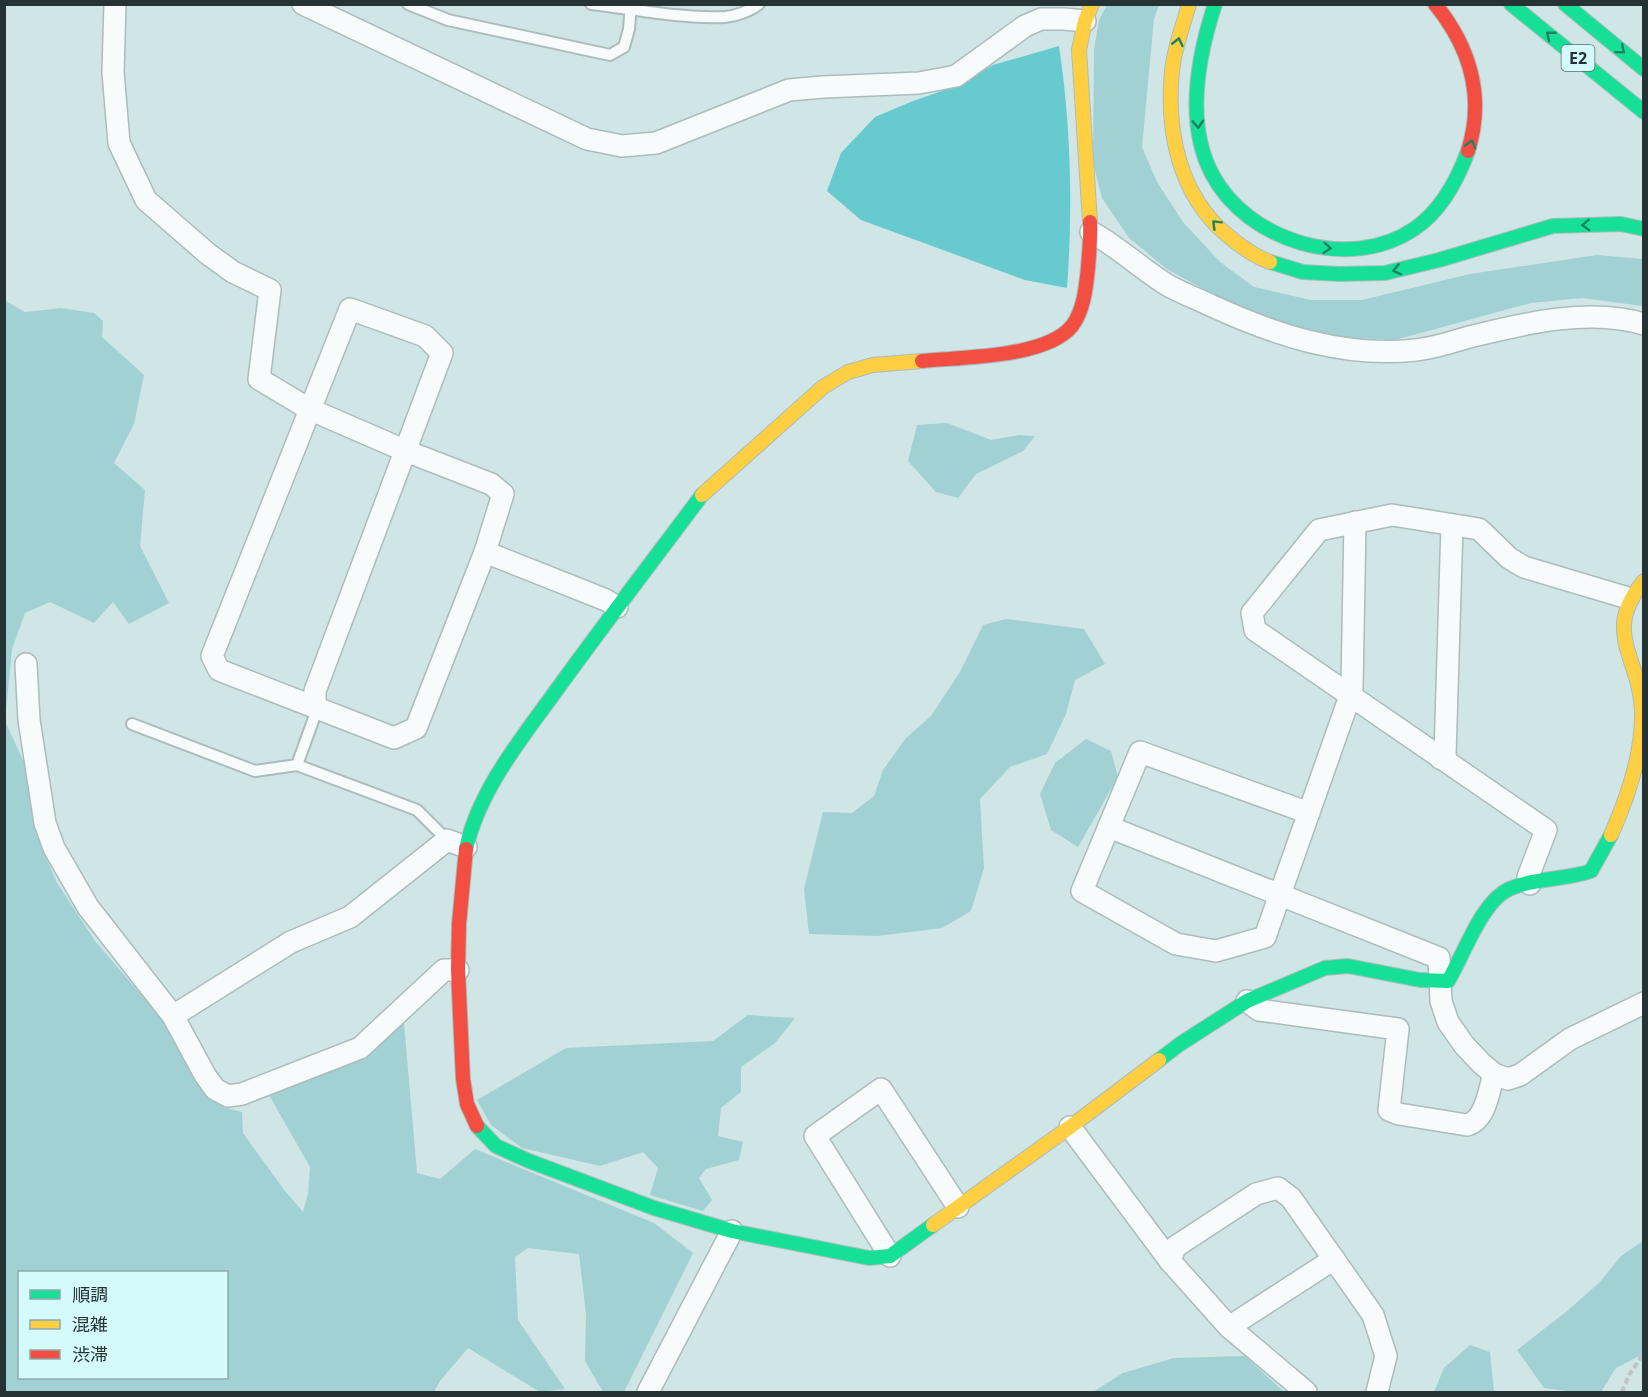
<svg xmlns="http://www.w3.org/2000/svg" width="1648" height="1397" font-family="'Noto Sans','Noto Sans JP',sans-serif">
	<rect width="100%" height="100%" fill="#d0e5e5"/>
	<g fill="#a1d1d3" fill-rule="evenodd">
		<polygon points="1107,5 1159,5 1154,19 1142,147 1157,182 1183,222 1220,262 1254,287 1311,300 1362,300 1470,274 1597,255 1643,259 1643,306 1582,298 1531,303 1395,340 1338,337 1272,322 1210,293 1167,269 1129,238 1102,198 1093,163 1094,50 1099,20"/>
		<path d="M 4,300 L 25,312 L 61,308 L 94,313 L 103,321 L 102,337 L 144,375 L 134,424 L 114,463 L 145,490 L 140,546 L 169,603 L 129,624 L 113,602 L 94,623 L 50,602 L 25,613 L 12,649 L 5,721 L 28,771 L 37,836 L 56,881 L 95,941 L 161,1018 L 194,1069 L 208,1097 L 230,1109 L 242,1112 L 243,1133 L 285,1191 L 303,1212 L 308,1194 L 310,1167 L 269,1095 L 358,1060 L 404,1023 L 417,1173 L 440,1179 L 475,1149 L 654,1223 L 693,1253 L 624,1392 L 603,1392 L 585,1361 L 586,1314 L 579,1254 L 528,1248 L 515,1257 L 518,1320 L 565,1389 L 540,1392 L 468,1348 L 440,1381 L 434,1392 L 5,1392 ZM 20,1272 L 226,1272 L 226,1378 L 20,1378 Z"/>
		<polygon points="947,423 991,440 1019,435 1035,436 1023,451 976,474 958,498 936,492 908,461 917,425"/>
		<polygon points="1006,619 1084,629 1105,664 1075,680 1066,714 1047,754 1010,767 980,799 984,868 971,911 942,928 877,936 809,934 804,889 823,812 852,813 874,796 883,770 906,738 931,716 960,672 983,625"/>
		<polygon points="1086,739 1111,751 1118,777 1078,847 1051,830 1040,794 1055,763"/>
		<polygon points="748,1015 795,1018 775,1043 741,1067 741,1092 721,1108 718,1136 743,1142 739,1160 706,1169 699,1178 712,1200 703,1211 650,1195 658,1168 643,1152 600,1166 522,1148 491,1125 477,1100 566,1048 713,1041"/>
		<polygon points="1643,1241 1644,1351 1641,1355 1616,1368 1601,1392 1574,1392 1544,1388 1517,1350 1566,1312 1600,1282 1621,1256"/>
		<polygon points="1470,1345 1490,1352 1494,1392 1434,1392 1444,1368"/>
		<polygon points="1245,1356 1284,1392 1093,1392 1123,1373 1174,1358"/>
	</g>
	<path fill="#66cace" d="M 1059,46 C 1071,126 1073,208 1067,288 L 1025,280 L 861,220 L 827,191 L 841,153 L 875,117 L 913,101 L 942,91 L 993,65 Z"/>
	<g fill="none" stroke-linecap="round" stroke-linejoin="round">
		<g stroke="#acbcbc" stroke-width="14">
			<g id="lane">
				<polyline points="408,4 448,20 610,55 624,47 629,29 631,4"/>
				<path d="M 591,4 C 635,9 681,19 725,17 C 736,16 750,11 759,4"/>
				<polyline points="132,724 255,771 297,765 314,718 315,706"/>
				<polyline points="297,765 417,810 447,840"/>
			</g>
		</g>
		<g stroke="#acbcbc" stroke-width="24">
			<g id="street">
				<polyline points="115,4 113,72 119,143 146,200 208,254 233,272 270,290 259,379 309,409 406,451 491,484 503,494 485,552 606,600 617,607"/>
				<polyline points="303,4 587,139 622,146 656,143 789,90 823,87 919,83 956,76 1025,26 1041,19 1064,19 1085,21"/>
				<path d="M 1091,232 C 1119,247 1142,270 1169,286 C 1182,293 1197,299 1210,305 C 1275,335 1344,358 1416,350 C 1434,348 1452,342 1469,337 C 1522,324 1590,307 1644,324"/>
				<polyline points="26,664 29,720 45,823 54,848 88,907 173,1016 205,1075 215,1089 228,1096 242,1094 360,1048 444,970 458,970"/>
				<polyline points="315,706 315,691 442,353 425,336 350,309 212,656 219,670 394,738 416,728 485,552"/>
				<polyline points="1440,758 1445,755 1452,525"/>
				<polyline points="1309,813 1140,752 1082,891 1176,944 1216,951 1265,937 1350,696 1352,688 1355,522"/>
				<polyline points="1109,827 1439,958 1441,1001 1448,1022 1464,1045 1481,1063 1494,1074 1508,1079 1520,1075 1570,1039 1644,1003"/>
				<polyline points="1530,884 1528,877 1546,830 1255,630 1252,613 1319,530 1392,515 1479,529 1509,558 1524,567 1628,598"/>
				<path d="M 1247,1001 L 1259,1010 L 1398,1029 L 1389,1110 L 1399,1114 L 1467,1125 C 1486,1120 1489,1090 1494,1074"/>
				<polyline points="173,1016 291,942 350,917 447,840 466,847"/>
				<polyline points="1070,1127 1170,1261 1229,1327 1306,1392"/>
				<polyline points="890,1256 815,1136 881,1089 958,1207"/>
				<polyline points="1170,1261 1175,1247 1256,1194 1278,1188 1291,1198 1373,1315 1386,1356 1377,1392"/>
				<polyline points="1229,1327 1334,1259"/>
				<polyline points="648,1392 732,1231"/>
			</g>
		</g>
		<g stroke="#acbcbc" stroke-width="16">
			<g id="fast">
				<path d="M 1215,4 C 1198,56 1185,123 1212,174 C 1247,241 1349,273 1414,229 C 1441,211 1457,181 1468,151"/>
				<polyline points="1511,4 1644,112"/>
				<polyline points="1565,4 1644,69"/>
				<polyline points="1270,262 1303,272 1339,274 1385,273 1439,260 1553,226 1621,224 1644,229"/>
				<path d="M 466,849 C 479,789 523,737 558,688 C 605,623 654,559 702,495"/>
				<path d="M 1159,1060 L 1180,1044 L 1247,1001 L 1325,968 L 1348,966 L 1420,980 L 1448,981 C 1464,955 1481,902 1509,889 C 1533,878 1565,880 1591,871 L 1611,835"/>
				<polyline points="477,1126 496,1146 529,1161 654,1208 732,1231 869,1258 890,1256 933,1225"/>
			</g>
		</g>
		<g stroke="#acbcbc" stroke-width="16">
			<g id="slow">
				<path d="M 1189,4 C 1183,26 1174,49 1172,71 C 1166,131 1179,195 1227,235 C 1239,245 1255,257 1270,262"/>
				<polyline points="1090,222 1079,50 1085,21 1092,4"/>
				<polyline points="702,495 823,387 848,372 873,365 922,361"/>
				<path d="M 1611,835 C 1628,797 1643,754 1642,711 C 1640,657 1601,632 1644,581"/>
				<polyline points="933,1225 1070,1127 1159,1060"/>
			</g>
		</g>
		<g stroke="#acbcbc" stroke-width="16">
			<g id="jam">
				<path d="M 1435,4 C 1470,47 1485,97 1468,151"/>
				<path d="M 922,361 C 961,357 1046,358 1072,326 C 1084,310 1086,287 1088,268 C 1089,253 1091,237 1090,222"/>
				<polyline points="466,849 459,924 458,970 463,1079 467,1104 477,1126"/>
			</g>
		</g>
		<polyline stroke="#bfc5c5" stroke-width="4" stroke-dasharray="6 3" stroke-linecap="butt" points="1622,1392 1629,1375 1644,1353"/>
		<use href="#lane" stroke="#f8fbfb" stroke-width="10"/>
		<use href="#street" stroke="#f8fbfb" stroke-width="21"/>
		<use href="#fast" stroke="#16e098" stroke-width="14"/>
		<use href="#slow" stroke="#ffcf43" stroke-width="14"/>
		<use href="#jam" stroke="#f24e42" stroke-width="14"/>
	</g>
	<defs><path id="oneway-chevron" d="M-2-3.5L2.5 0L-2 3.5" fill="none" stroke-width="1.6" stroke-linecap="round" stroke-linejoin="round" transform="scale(1.5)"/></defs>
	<g stroke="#1e8161">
		<use href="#oneway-chevron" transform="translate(1550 35) rotate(-142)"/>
		<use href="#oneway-chevron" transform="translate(1178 42) rotate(-77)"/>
		<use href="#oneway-chevron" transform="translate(1621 50) rotate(40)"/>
		<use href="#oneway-chevron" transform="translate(1198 124) rotate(86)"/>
		<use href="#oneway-chevron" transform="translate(1471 144) rotate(-74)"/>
		<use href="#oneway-chevron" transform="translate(1216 224) rotate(-135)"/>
		<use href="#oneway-chevron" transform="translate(1586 225) rotate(178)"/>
		<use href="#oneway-chevron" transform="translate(1327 248) rotate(5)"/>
		<use href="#oneway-chevron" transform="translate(1397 270) rotate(166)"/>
	</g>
	<g text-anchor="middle" stroke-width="6" stroke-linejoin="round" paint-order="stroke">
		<rect fill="#d4fafc" stroke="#5a6f70" stroke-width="1.5" x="1561.5" y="45" width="33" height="26" rx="4.5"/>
		<g font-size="16" font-weight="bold" fill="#253334">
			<text x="1578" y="64">E2</text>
		</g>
	</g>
	<rect width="1648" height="1397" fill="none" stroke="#253334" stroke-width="12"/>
	<rect x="18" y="1271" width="210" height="108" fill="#d4fafc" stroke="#8eaaac" stroke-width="1.5"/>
	<rect x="30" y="1290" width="30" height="9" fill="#16e098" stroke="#8eaaac" stroke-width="1.5"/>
	<text x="72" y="1301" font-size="18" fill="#253334">順調</text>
	<rect x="30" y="1320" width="30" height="9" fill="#ffcf43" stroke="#8eaaac" stroke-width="1.5"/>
	<text x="72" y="1331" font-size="18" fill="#253334">混雑</text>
	<rect x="30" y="1350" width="30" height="9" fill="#f24e42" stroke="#8eaaac" stroke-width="1.5"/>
	<text x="72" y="1361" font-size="18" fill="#253334">渋滞</text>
</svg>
